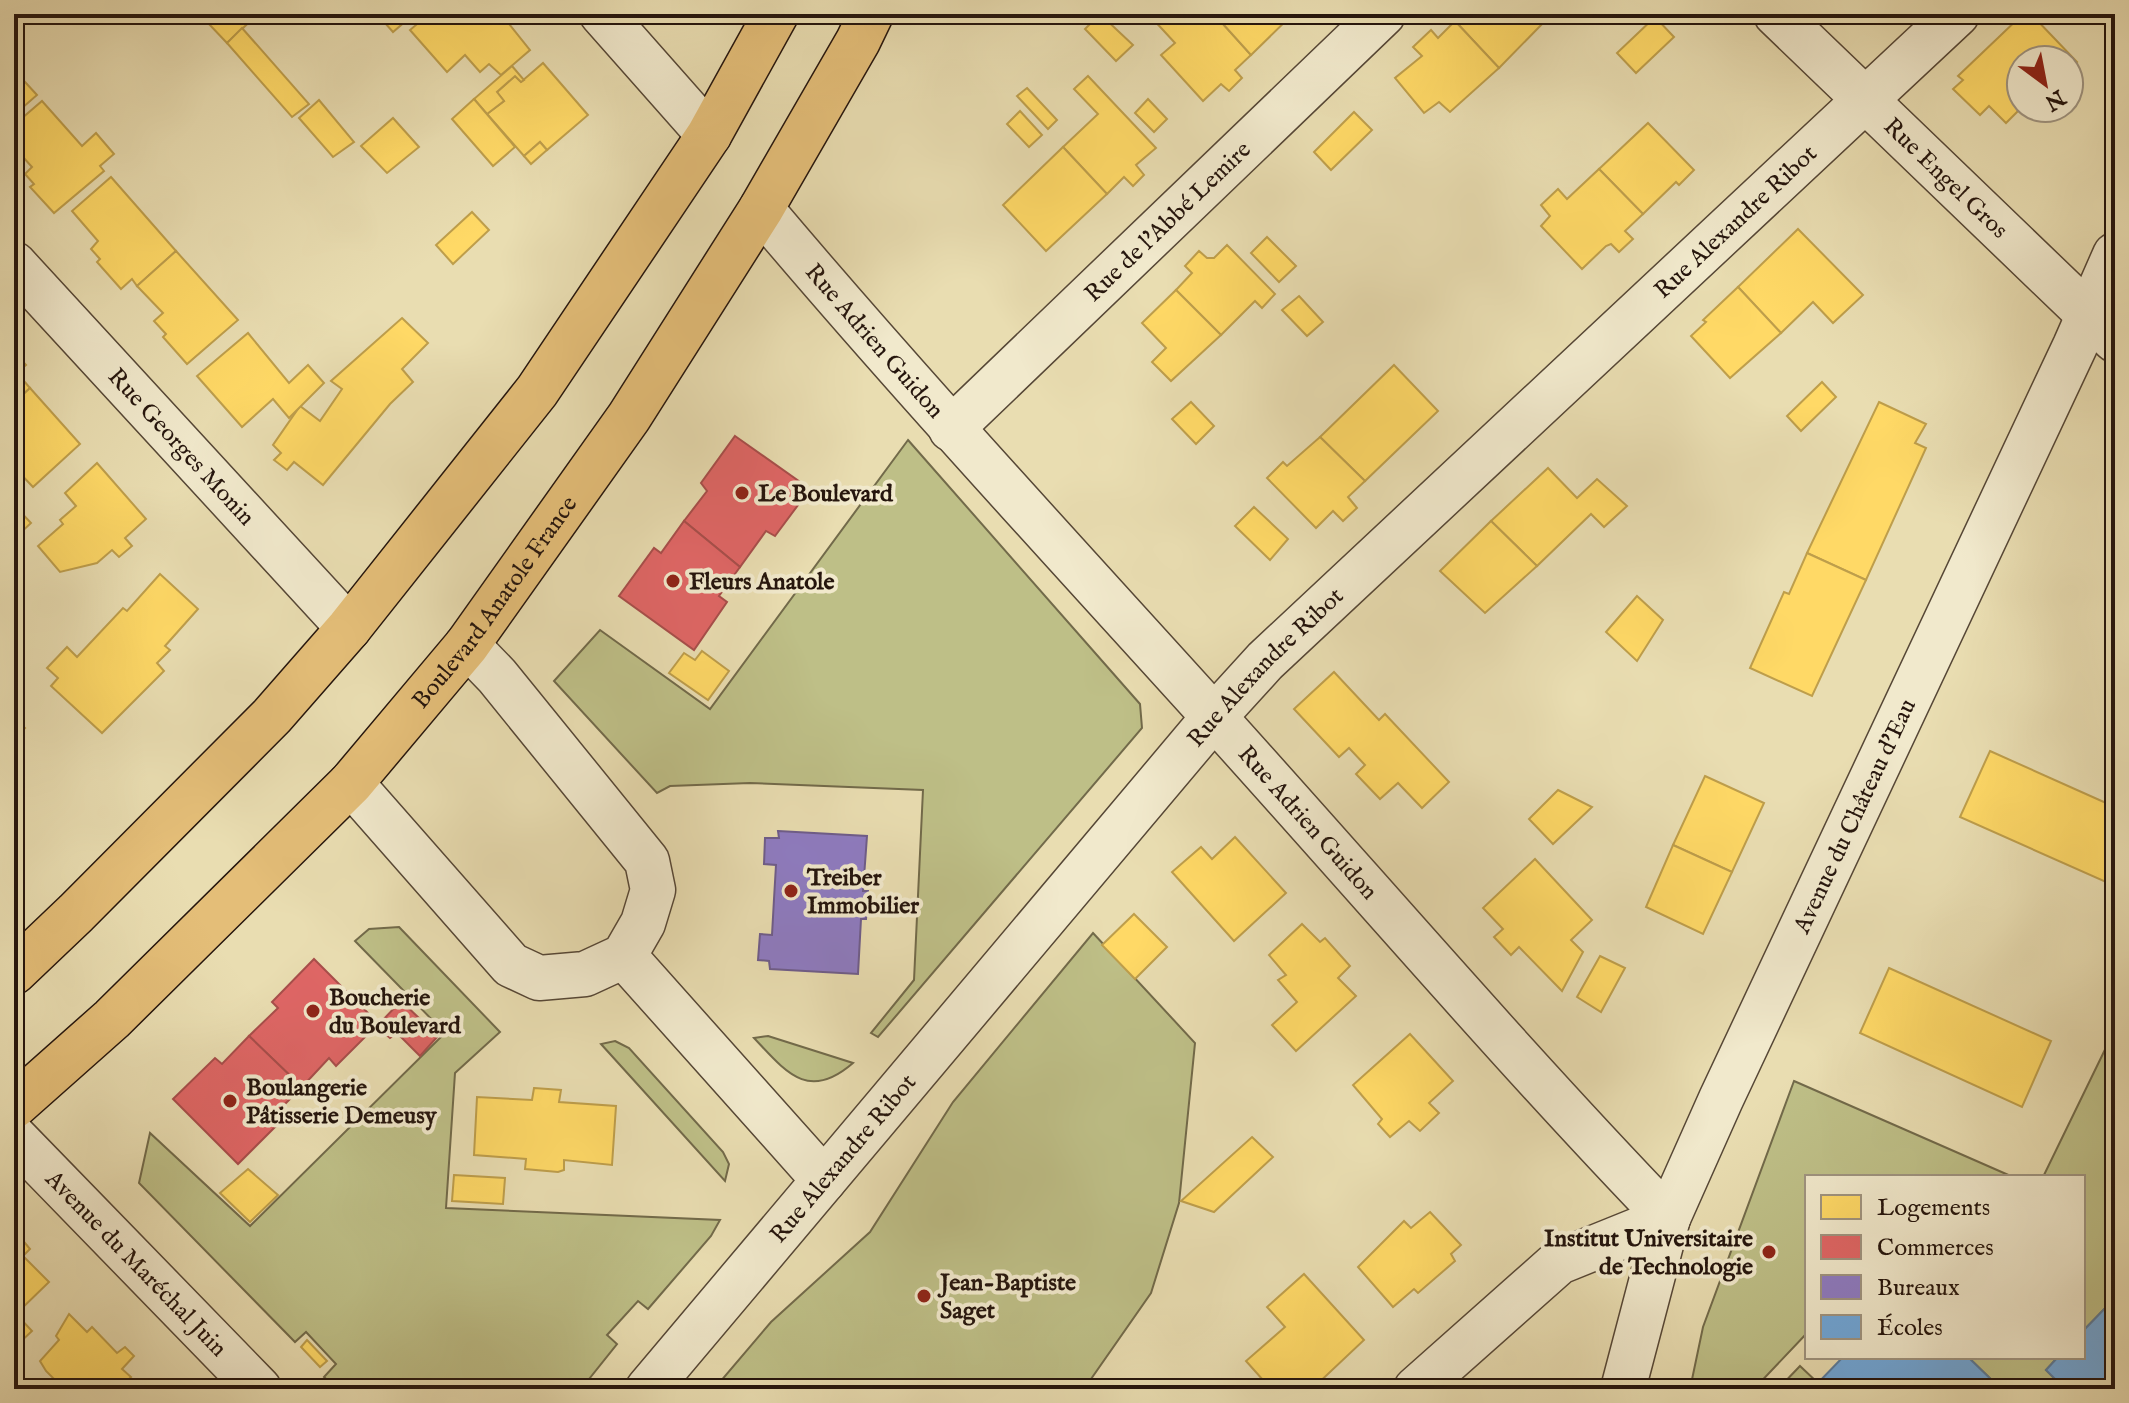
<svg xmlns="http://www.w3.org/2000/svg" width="2129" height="1403" font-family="'IM FELL English',serif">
	<rect width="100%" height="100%" fill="#e9ddb1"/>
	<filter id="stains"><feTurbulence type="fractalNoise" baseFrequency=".0025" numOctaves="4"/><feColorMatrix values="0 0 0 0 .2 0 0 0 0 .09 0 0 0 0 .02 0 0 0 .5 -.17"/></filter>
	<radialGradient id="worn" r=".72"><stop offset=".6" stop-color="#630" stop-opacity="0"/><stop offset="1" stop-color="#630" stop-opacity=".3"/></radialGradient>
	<g fill="#bebf87" stroke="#726a4a" stroke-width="2">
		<polygon points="908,440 1140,704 1142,728 878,1037 871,1033 914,980 923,790 750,783 670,786 657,793 554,681 600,630 710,709"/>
		<polygon points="399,927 500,1032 455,1073 446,1208 720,1220 711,1236 648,1309 638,1301 607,1335 617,1344 581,1389 336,1389 324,1377 336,1364 306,1332 295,1342 139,1183 150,1133 250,1226 445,1033 355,941 369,929"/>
		<polygon points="1093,933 1195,1043 1179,1203 1151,1293 1084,1389 714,1389 771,1322 870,1232 953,1102"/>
		<polygon points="2115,1029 2115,1298 2083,1331 2083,1177 2043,1177"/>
		<path d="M 768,1036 L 853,1063 C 808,1102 786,1072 754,1038 Z"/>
		<polygon points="615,1041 629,1048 723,1152 729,1164 725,1181 601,1044"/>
		<polygon points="1794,1081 2013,1177 1807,1177 1807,1333 1754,1389 1690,1389 1703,1327"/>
		<polygon points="1968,1357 2058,1357 2046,1370 2065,1389 2001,1389"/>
		<polygon points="1800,1366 1818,1383 1812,1389 1778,1389"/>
	</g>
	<g fill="#ffd966" stroke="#be9e4b" stroke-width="2">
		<polygon points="218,14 258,14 227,43 208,23"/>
		<polygon points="377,14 414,14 393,32"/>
		<polygon points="429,14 501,14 530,50 501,75 489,64 480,72 465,55 447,72 410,30"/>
		<polygon points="1100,14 1133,45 1116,61 1085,29"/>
		<polygon points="1154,14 1214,14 1251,55 1235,70 1242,78 1229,91 1221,84 1203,101 1161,55 1175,43 1151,17"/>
		<polygon points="1214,14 1293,14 1251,55"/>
		<polygon points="1462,14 1542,14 1547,19 1499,68 1455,21"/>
		<polygon points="2023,14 2031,14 2077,62 2069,70 2069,60 2021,60 2021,108 2006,123 1989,106 1980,115 1953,89 1963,80 1958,76"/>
		<polygon points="1655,17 1674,37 1636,73 1617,53"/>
		<polygon points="1455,21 1499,68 1450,112 1439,102 1424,113 1395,78 1422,56 1413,47 1431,30 1438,38"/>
		<polygon points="242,28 309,104 292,117 227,43"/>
		<polygon points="543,63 588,115 547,150 540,142 524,156 487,114 504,101 497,92 515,76 521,82"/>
		<polygon points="512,66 524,80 521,82 515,76 497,92 504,101 487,114 474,99"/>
		<polygon points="14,70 37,95 14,115"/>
		<polygon points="1088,76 1156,148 1136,165 1144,175 1133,186 1124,177 1107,194 1063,147 1098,114 1074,89"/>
		<polygon points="1027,88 1057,120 1048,129 1017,96"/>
		<polygon points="474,99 515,147 493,166 452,119"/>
		<polygon points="1148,99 1167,119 1154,132 1135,113"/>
		<polygon points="319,100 354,142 333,157 299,118"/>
		<polygon points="42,101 82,146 96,133 114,154 100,166 104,171 54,213 30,187 34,184 25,174 32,167 14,147 14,125"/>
		<polygon points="1020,111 1042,135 1029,147 1007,124"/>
		<polygon points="1354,112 1372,130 1331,170 1314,152"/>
		<polygon points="393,118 419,147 387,173 361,146"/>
		<polygon points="1648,123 1694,170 1679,185 1676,182 1643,214 1599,169"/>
		<polygon points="540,142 547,150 531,164 524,156"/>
		<polygon points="1063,147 1107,194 1046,251 1003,205"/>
		<polygon points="1599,169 1643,214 1625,231 1633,239 1619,252 1611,244 1606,246 1582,269 1541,226 1550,216 1541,205 1558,189 1567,199"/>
		<polygon points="111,177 176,251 137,286 132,279 121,289 97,262 100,259 91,249 98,241 72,211"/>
		<polygon points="472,212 489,230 453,264 436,245"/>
		<polygon points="1798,229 1863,295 1833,323 1813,302 1781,333 1738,287"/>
		<polygon points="1267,237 1296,266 1279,282 1251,253"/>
		<polygon points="1227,245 1275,294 1262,308 1255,301 1221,335 1176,290 1192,273 1185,266 1199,251 1207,258 1214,258"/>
		<polygon points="176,251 238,320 187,364 163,337 166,334 154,321 163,313 137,286"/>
		<polygon points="1738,287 1781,333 1730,378 1691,336 1706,322 1703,320"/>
		<polygon points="1176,290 1221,335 1171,381 1152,362 1166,348 1142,323"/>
		<polygon points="1299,296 1323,322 1307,336 1282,310"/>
		<polygon points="402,318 428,343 402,369 413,382 390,404 323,485 294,462 287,470 274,460 281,453 273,445 300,406 320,421 342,389 331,381"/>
		<polygon points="248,333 289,383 308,365 324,383 289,418 273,399 242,427 197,376"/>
		<polygon points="14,352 26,365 17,373 30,388 14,403"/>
		<polygon points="1394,365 1438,411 1365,481 1320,437"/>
		<polygon points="1822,382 1836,397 1801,431 1787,416"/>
		<polygon points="30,388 80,444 33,487 14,467 14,403"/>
		<polygon points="1191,402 1214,426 1196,444 1172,419"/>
		<polygon points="1879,402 1926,424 1915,443 1926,448 1866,580 1807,553"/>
		<polygon points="1320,437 1365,481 1348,497 1357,508 1343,521 1333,511 1316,528 1267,478 1283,462 1287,466"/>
		<polygon points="97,463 146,519 125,538 132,546 119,557 112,550 97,563 60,572 38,546 63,524 60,520 76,506 65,493"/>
		<polygon points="1548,468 1577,498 1597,479 1627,506 1604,527 1591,514 1537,566 1491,521"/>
		<polygon points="14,505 31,523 14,539"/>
		<polygon points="1254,507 1288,539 1270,560 1235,526"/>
		<polygon points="1491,521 1537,566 1485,613 1440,571"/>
		<polygon points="1807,553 1866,580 1812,696 1750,668 1784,592 1789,594"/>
		<polygon points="160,574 198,609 165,646 170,650 157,663 164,671 102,733 51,686 58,678 47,668 67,647 77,657 123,608 127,611"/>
		<polygon points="1637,596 1663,620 1637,661 1606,632"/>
		<polygon points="702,651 729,671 708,700 669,673 684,653 695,660"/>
		<polygon points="1334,672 1379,720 1385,714 1449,782 1422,808 1398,783 1380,799 1356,774 1365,765 1349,748 1339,757 1294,709"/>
		<polygon points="14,717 25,728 14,740"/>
		<polygon points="1990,751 2115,807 2115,886 1960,817"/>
		<polygon points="1705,776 1764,803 1732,872 1673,845"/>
		<polygon points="1558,790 1592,807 1553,844 1529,819"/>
		<polygon points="1235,837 1286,893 1234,941 1172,872 1201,847 1212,859"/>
		<polygon points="1673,845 1732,872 1703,934 1646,907"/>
		<polygon points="1535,859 1592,920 1571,940 1583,952 1562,991 1519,947 1511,955 1494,937 1503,929 1483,908"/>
		<polygon points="1134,914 1167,947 1135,979 1102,945"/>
		<polygon points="1302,924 1320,942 1325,938 1350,966 1338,978 1356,996 1296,1051 1272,1025 1297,1002 1278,980 1286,975 1269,955"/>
		<polygon points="1600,956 1625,968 1601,1012 1577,997"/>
		<polygon points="1889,968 2051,1041 2022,1107 1860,1033"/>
		<polygon points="1410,1034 1453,1081 1429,1103 1439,1113 1420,1131 1409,1121 1390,1137 1378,1124 1382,1119 1353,1085"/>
		<polygon points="534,1088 561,1090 559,1102 616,1106 612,1165 564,1160 564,1170 558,1172 525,1169 526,1159 474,1155 477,1097 532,1100"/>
		<polygon points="1252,1137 1273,1157 1214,1212 1181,1201"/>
		<polygon points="248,1169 278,1195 250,1222 220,1193"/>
		<polygon points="454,1175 505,1178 503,1204 452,1201"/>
		<polygon points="1430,1212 1461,1245 1451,1254 1455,1261 1418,1293 1414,1289 1393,1307 1358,1267 1404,1221 1411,1228"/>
		<polygon points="20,1237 30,1249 23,1256 49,1282 16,1314 32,1331 14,1348 14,1243"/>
		<polygon points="1304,1274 1364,1340 1312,1389 1287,1389 1284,1386 1281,1389 1271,1389 1246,1361 1285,1327 1267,1307"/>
		<polygon points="69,1314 87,1332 92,1327 117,1353 125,1347 134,1356 122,1369 131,1377 119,1389 64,1389 46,1371 40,1361 59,1340 56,1336"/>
		<polygon points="307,1340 327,1361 320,1367 301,1347"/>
	</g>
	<g fill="#e06666" stroke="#a84e4b" stroke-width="2">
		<polygon points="735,436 810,489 775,536 766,531 740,567 684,521 707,491 701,483"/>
		<polygon points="684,521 740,567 719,596 727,602 694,650 619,596 654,548 661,553"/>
		<polygon points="314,959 379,1024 401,1001 438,1036 420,1056 397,1033 390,1038 376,1026 336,1066 329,1058 302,1087 249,1036 278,1008 272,1002"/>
		<polygon points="249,1036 302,1087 273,1116 280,1122 238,1164 173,1099 215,1058 222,1064"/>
	</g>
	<polygon fill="#8e7cc3" stroke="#6e5d8c" stroke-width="2" points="778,831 867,836 863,891 868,891 866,919 861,919 858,974 770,969 769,961 758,960 760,934 772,935 774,899 776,865 764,864 765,838 779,838"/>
	<g fill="#6fa8dc" stroke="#597c9e" stroke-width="2">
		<polygon points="2115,1298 2115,1389 2065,1389 2046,1370 2058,1357 2083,1357 2083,1331"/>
		<polygon points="1843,1357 1968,1357 2001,1389 1812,1389"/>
	</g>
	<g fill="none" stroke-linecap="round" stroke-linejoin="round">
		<g stroke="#564736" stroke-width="47">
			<g id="minor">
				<polyline points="602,14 709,135"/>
				<path id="s1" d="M 1776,14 L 2115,340"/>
				<path id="s2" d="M 761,209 C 908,383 1062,549 1215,718 C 1366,885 1512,1056 1668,1218"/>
				<path id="s3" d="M 14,264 L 349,628"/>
				<path id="s4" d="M 951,429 L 1383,14"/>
				<polyline points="351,783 511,965 539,978 585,974 624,956 643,923 653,890 647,861 497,676 467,645"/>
				<polyline points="624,956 824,1180"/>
				<path id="s5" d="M 648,1389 L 1214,717 L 1265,661 L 1957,14"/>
				<polyline points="1416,1389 1559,1262 1668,1218"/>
				<path id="s6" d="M 1623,1389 L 1668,1218 L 1721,1099 L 2075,346 L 2115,255"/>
			</g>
		</g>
		<g stroke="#564736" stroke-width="47">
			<g id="tertiary">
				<path id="s7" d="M 14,1137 L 259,1389"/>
			</g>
		</g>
		<g stroke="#25150d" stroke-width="47">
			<g id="primary">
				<polyline points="14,972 76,913 272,716 349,628 537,391 709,135 776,14"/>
				<path id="s8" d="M 14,1106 L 112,1019 L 351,783 L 467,645 L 629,417 L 761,209 L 858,41 L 871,14"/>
			</g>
		</g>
		<use href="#minor" stroke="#f1e9cc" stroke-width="44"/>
		<use href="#tertiary" stroke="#f1e9cc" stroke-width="44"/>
		<use href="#primary" stroke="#e4be78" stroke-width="44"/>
	</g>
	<g fill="#8f2418" stroke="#f1e9cc" stroke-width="3">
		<circle cx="742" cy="493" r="8"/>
		<circle cx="673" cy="581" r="8"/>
		<circle cx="791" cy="891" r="8"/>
		<circle cx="313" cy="1011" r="8"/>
		<circle cx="230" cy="1101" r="8"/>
		<circle cx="1769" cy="1252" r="8"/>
		<circle cx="924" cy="1296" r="8"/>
	</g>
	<g text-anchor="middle" stroke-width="8" stroke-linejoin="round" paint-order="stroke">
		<g font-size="24" fill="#25150d" stroke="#f1e9cc">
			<text dy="8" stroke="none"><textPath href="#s1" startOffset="236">Rue Engel Gros</textPath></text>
			<text dy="8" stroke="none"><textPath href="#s4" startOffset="300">Rue de l'Abbé Lemire</textPath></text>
			<text dy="8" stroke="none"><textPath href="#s5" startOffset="1598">Rue Alexandre Ribot</textPath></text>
			<text dy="8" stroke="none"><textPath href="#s2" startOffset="174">Rue Adrien Guidon</textPath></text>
			<text dy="8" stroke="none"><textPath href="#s3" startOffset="248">Rue Georges Monin</textPath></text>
			<text dy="8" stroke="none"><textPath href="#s8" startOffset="698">Boulevard Anatole France</textPath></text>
			<text dy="8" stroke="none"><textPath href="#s5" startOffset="950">Rue Alexandre Ribot</textPath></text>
			<text dy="8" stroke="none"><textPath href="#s6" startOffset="620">Avenue du Château d'Eau</textPath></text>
			<text dy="8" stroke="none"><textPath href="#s2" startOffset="822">Rue Adrien Guidon</textPath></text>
			<text dy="8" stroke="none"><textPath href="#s5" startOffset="302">Rue Alexandre Ribot</textPath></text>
			<text dy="8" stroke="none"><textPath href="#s7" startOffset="176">Avenue du Maréchal Juin</textPath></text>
		</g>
		<g font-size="24" font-weight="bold" fill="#25150d" stroke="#f1e9cc" text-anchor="start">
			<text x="758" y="501">Le Boulevard</text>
			<text x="689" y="589">Fleurs Anatole</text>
			<text x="807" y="885">Treiber<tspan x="807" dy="28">Immobilier</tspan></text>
			<text x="329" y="1005">Boucherie<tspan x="329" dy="28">du Boulevard</tspan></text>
			<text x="246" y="1095">Boulangerie<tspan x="246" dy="28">Pâtisserie Demeusy</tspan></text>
			<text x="1753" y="1246" text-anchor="end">Institut Universitaire<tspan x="1753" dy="28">de Technologie</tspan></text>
			<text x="940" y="1290">Jean-Baptiste<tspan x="940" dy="28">Saget</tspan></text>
		</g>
	</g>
	<rect width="2129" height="1403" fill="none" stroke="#e9ddb1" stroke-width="48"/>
	<rect x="16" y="16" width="2097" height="1371" fill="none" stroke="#25150d" stroke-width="4"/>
	<rect x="24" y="24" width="2081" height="1355" fill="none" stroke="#25150d" stroke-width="2"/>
	<rect x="1805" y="1175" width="280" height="184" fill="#f1e9cc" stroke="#9f9480" stroke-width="2"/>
	<rect x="1821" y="1195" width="40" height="24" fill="#ffd966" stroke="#9f9480" stroke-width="2"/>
	<text x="1877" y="1215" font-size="24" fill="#25150d">Logements</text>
	<rect x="1821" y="1235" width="40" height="24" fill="#e06666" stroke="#9f9480" stroke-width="2"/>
	<text x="1877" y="1255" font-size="24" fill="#25150d">Commerces</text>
	<rect x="1821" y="1275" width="40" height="24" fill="#8e7cc3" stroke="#9f9480" stroke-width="2"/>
	<text x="1877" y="1295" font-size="24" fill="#25150d">Bureaux</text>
	<rect x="1821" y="1315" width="40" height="24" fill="#6fa8dc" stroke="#9f9480" stroke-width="2"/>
	<text x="1877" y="1335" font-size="24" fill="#25150d">Écoles</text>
	<g transform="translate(2045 84) rotate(148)"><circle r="38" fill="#f1e9cc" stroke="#9f9480" stroke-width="2"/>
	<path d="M0-6L14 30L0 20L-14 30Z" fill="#8f2418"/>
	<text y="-12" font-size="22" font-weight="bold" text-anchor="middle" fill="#25150d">N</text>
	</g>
	<rect width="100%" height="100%" filter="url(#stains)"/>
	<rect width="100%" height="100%" fill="url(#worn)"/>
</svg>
